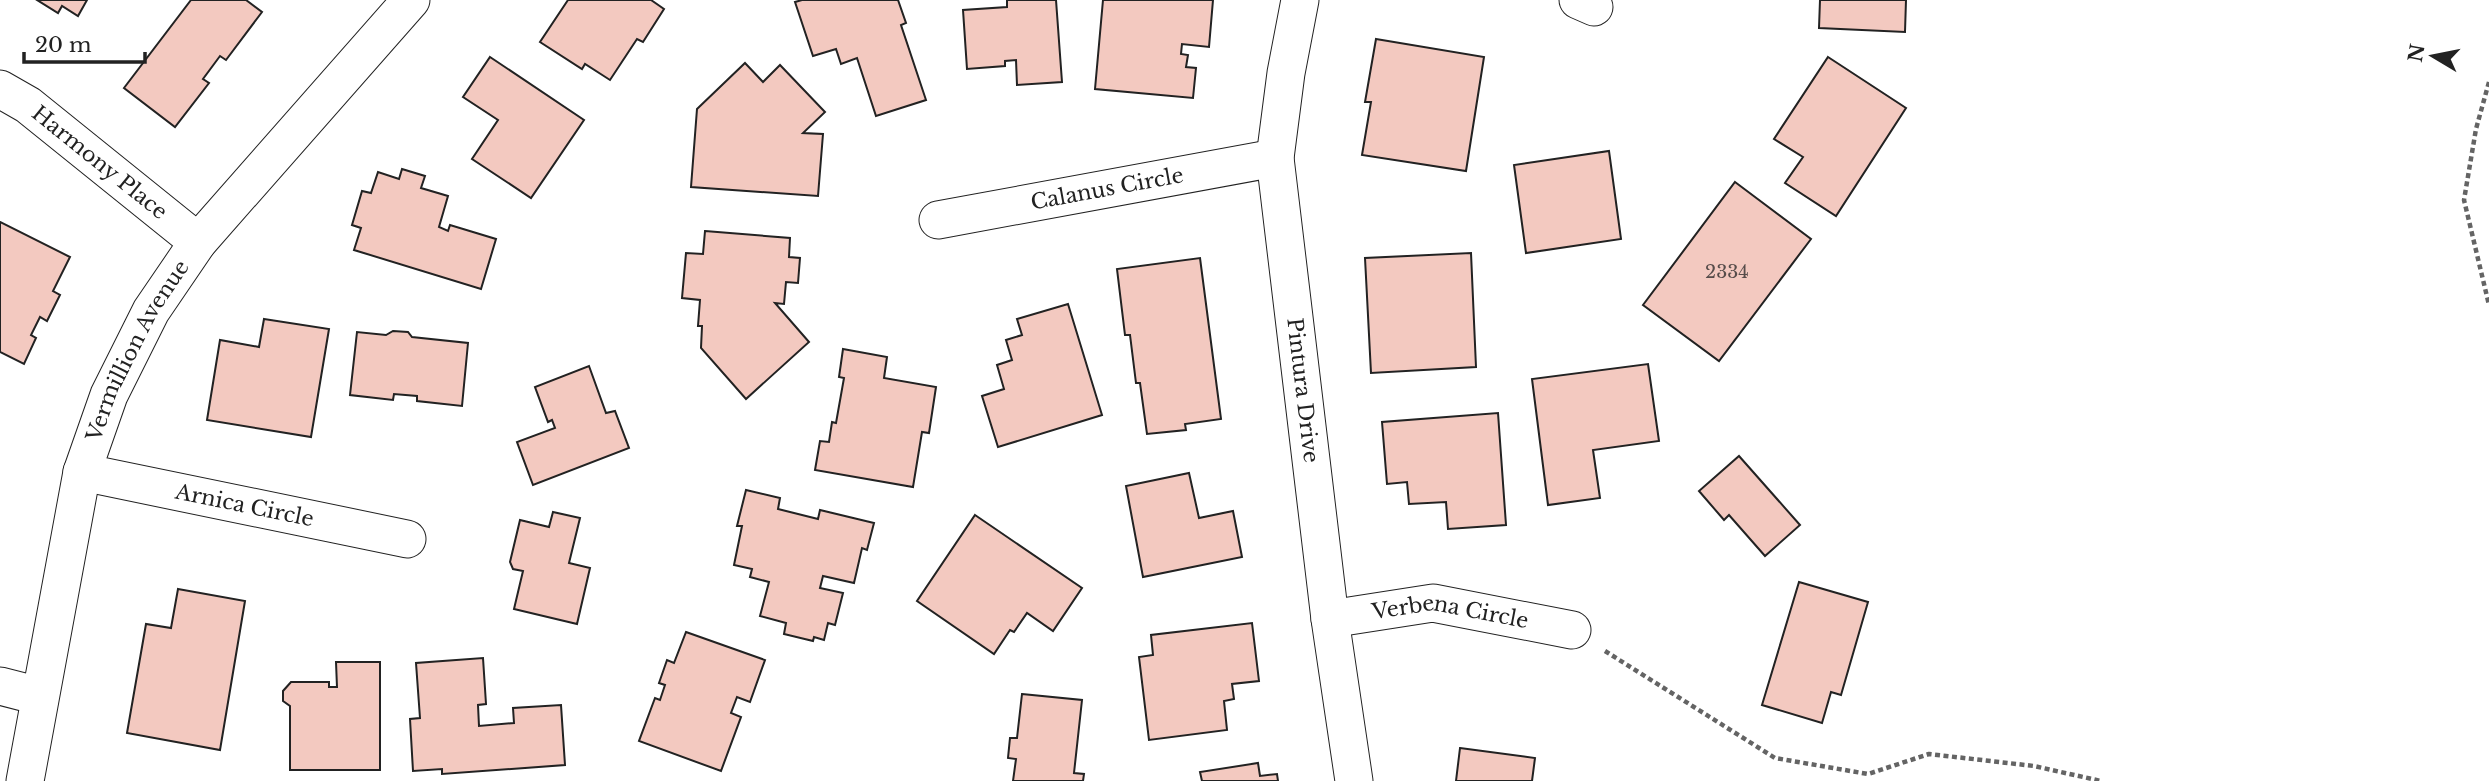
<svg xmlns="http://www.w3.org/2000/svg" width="2489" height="781" font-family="'Libre Baskerville',serif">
	<rect width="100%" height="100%" fill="#fff"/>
	<g fill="#f3c9c0" stroke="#222" stroke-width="2">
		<polygon points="37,0 87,0 78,16 62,6 58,13"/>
		<polygon points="191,0 246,0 262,12 226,60 220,56 203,79 209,83 175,127 124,88"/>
		<polygon points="568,0 651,0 664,9 643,42 637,39 610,80 585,64 582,69 540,42"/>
		<polygon points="802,0 898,0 906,23 901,25 926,100 876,116 857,58 841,64 836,49 813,56 795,2"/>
		<polygon points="1007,0 1056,0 1062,82 1017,85 1016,60 1005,61 1005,66 967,69 963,10 1007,7"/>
		<polygon points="1103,0 1213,0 1209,47 1182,44 1181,54 1188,55 1186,67 1196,68 1193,98 1095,89"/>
		<polygon points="1820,0 1906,0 1905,32 1819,28"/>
		<polygon points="1376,39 1484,57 1466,171 1362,155 1371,102 1365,102"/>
		<polygon points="490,57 584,120 531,198 472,159 498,120 463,97"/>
		<polygon points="1828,57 1906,108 1836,216 1785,183 1803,157 1774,139"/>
		<polygon points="745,63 763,82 780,65 825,112 803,133 823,134 818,196 691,187 697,109"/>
		<polygon points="1609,151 1621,239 1526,253 1514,165"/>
		<polygon points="402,169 425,176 421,188 448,196 439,227 448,231 450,225 496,239 481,289 354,250 361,228 352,225 362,191 371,193 378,172 399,179"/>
		<polygon points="1735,182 1811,239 1719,361 1643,305"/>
		<polygon points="0,222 70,257 53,291 60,295 47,321 40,317 31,335 36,338 24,364 0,352"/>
		<polygon points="705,231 790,238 789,257 800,258 798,283 786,282 784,304 775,303 809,342 746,399 701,348 702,326 698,326 700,300 682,298 686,253 703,254"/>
		<polygon points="1471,253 1476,367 1371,373 1365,258"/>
		<polygon points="1200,258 1221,419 1185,424 1186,430 1147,434 1140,383 1136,383 1130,335 1125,335 1117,269"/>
		<polygon points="1068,304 1102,415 998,447 982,396 1004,389 997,365 1012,360 1006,340 1022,335 1017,319"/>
		<polygon points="264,319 329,329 311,437 207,420 220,340 259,347"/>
		<polygon points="393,331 408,332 412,337 468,343 462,406 417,401 417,396 394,394 393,400 350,395 357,332 386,335"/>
		<polygon points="843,349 887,357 884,378 936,387 929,433 922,432 913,487 815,470 820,441 829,442 832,422 836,423 844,378 839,377"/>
		<polygon points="1648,364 1659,441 1593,450 1600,498 1548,505 1532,379"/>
		<polygon points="589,366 606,413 615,411 629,448 533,485 517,442 555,428 552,420 548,422 535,387"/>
		<polygon points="1498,413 1506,525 1448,529 1446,502 1409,504 1407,482 1387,484 1382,422"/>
		<polygon points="1739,456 1800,525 1765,556 1729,515 1724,520 1699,491"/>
		<polygon points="1189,473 1199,518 1233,511 1242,557 1143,577 1126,486"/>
		<polygon points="746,490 780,498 778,509 818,519 820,510 874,523 867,550 862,548 854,583 823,576 820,588 843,593 835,625 828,623 824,640 814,637 813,641 784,634 786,623 760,616 769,582 750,577 752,569 734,565 742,526 737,526"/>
		<polygon points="553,512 580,518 569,563 590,568 577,624 514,609 523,571 513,569 510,562 520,520 549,527"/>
		<polygon points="975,515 1082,588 1053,631 1027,613 1014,632 1010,630 994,654 917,601"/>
		<polygon points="1799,582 1868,602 1841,695 1831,692 1822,723 1762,705"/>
		<polygon points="178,589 245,601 220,750 127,733 146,624 171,628"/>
		<polygon points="1252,623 1259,681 1232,684 1234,699 1224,701 1227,730 1149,740 1139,657 1153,655 1151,635"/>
		<polygon points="686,632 765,660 750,702 737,697 731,713 741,717 721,771 639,741 655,698 660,700 665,685 659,683 667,660 674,663"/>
		<polygon points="483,658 486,704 478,705 479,726 514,723 513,708 561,705 565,765 442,774 442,769 413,771 410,719 420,718 416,663"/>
		<polygon points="336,662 380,662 380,770 290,770 290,706 283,701 283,691 291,682 329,682 329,687 337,687"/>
		<polygon points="1022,694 1082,700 1074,773 1084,774 1083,781 1013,781 1016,759 1008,758 1010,738 1017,738"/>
		<polygon points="1460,748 1535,758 1532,781 1456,781"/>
		<polygon points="1258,763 1260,776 1277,774 1278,781 1202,781 1200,772"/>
	</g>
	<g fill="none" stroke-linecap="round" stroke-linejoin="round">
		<g stroke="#222" stroke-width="39">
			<g id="minor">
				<path id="s1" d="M 1300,0 L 1286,73 L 1275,158 L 1330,619 L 1354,781"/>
				<polyline points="1578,0 1594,7"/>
				<path id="s2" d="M 0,89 L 28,105 L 198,242"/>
				<path id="s3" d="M 938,220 L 1275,158"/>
				<path id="s4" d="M 82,472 L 407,539"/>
				<path id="s5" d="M 1330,619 L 1433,603 L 1572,630"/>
				<polyline points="0,686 39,696"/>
				<path id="s6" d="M 25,781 L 82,472 L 109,395 L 151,311 L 198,242 L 411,0"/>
			</g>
		</g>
		<g stroke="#646464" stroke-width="4.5" stroke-dasharray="5 3.5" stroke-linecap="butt">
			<polyline points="2489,82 2476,129 2464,200 2489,305"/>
			<polyline points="1605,651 1775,758 1868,774 1929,754 2034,766 2101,781"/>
		</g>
		<use href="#minor" stroke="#fff" stroke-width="37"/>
	</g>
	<g text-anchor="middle" stroke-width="5" stroke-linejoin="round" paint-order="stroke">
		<g font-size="18" fill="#564c4a">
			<text x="1727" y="278">2334</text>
		</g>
		<g font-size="21" fill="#222" stroke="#fff">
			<text dy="7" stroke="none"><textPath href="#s2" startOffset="124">Harmony Place</textPath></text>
			<text dy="7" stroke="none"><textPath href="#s3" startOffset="172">Calanus Circle</textPath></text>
			<text dy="7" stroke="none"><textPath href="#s6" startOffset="448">Vermillion Avenue</textPath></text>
			<text dy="7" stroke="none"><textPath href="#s1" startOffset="394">Pintura Drive</textPath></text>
			<text dy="7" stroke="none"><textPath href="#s4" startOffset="166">Arnica Circle</textPath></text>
			<text dy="7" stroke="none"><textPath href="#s5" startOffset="122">Verbena Circle</textPath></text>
		</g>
	</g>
	<g transform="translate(2433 56) rotate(280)" stroke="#ffffff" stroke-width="5" paint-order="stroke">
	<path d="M0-5L12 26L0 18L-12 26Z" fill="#222222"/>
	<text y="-10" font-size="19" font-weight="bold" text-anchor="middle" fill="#222222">N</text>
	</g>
	<path d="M24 52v10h121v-10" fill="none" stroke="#222222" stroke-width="3.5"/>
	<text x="35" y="52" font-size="21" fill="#222222" stroke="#ffffff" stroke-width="5" paint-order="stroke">20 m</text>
</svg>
